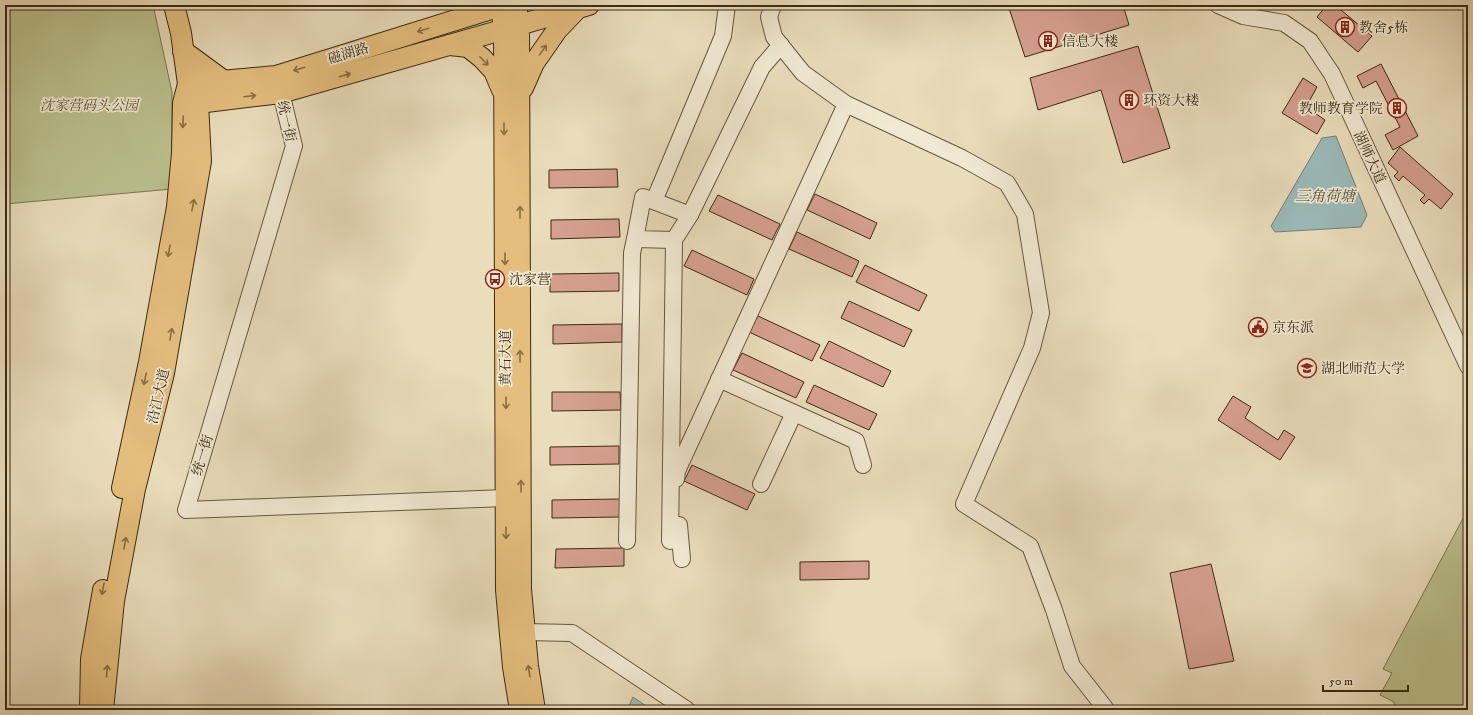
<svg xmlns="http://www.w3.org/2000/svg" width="1473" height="715" font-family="'IM FELL DW Pica','Noto Serif SC',serif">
	<rect width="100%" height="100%" fill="#eaddbc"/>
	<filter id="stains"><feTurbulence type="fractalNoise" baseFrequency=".005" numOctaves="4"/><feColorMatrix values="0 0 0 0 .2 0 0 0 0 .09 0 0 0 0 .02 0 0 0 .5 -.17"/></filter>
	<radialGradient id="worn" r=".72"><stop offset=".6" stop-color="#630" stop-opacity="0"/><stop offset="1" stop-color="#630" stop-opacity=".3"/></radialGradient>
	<g fill="#bac08e" stroke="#7a7550">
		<polygon points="5,5 153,5 172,92 172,189 5,204"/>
		<polygon points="1468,509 1468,710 1395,710 1394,702 1380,695 1392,673 1383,669"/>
	</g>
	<g fill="#9bbaba" stroke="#758077">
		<polygon points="1336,136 1367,215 1361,227 1275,232 1271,226 1322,138"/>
		<polygon points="633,697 652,710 627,710"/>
	</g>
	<g fill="#d6a090" stroke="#3b2a13">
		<polygon points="1008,5 1123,5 1129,25 1025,57"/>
		<polygon points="1327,5 1335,5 1372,36 1358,52 1317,17"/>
		<polygon points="1138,46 1170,148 1123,163 1101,90 1038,110 1030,78"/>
		<polygon points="1381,64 1418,136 1393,150 1385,135 1400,127 1376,81 1363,88 1357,76"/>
		<polygon points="1303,78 1317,87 1306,107 1325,120 1317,134 1282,113"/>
		<polygon points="1400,147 1453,194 1441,209 1429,199 1424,204 1420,200 1425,195 1403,176 1399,181 1394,176 1398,172 1388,163"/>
		<polygon points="617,169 618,187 549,188 549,170"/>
		<polygon points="815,194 877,223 870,239 807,210"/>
		<polygon points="718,195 780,224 772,240 709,211"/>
		<polygon points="619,219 620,237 551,239 551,220"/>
		<polygon points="797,232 859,261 852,277 789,249"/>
		<polygon points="692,250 754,279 747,295 684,266"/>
		<polygon points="865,265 927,295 919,311 856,282"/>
		<polygon points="619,273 619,291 550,292 550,274"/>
		<polygon points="849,301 912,330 904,347 841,318"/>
		<polygon points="758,316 820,345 812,361 749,332"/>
		<polygon points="622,324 622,342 553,344 553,325"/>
		<polygon points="829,341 891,371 883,387 820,358"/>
		<polygon points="742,353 804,382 796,398 733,370"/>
		<polygon points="814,385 877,414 869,430 806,402"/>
		<polygon points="552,392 620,392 621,410 552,411"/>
		<polygon points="1233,396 1251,407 1245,418 1278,440 1284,430 1295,437 1280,460 1218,420"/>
		<polygon points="619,446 619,464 550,465 550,447"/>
		<polygon points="692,465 755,494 747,510 684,481"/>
		<polygon points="621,499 621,517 552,518 552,500"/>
		<polygon points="624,548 624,566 555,568 556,549"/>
		<polygon points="869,561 869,579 800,580 800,562"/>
		<polygon points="1211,564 1234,661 1189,669 1170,573"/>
	</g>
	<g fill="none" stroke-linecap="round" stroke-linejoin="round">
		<g stroke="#67573d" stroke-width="18">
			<g id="minor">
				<polyline points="773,5 769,17 774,37 803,73 846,104 962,158 1007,183 1025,214 1041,313 1032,348 964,504 1030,546 1054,610 1072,666 1105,708 1104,710"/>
				<polyline points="1218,5 1243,16 1284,23 1310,41 1332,74 1468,366"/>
				<polyline points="281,93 294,146 186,510 506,498"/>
				<polyline points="654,201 723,36 727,5"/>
				<polyline points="674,240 635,239 643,197 690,215"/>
				<polyline points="719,379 856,441 863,465"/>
				<polyline points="676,479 677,471 846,104"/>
				<polyline points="761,484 794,413"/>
				<polyline points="679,525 682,559"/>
				<polyline points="627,541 632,253 635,239"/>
				<polyline points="670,541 674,240 690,215 762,67 781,45"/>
				<polyline points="514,634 525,632 572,633 687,710"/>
			</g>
		</g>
		<g stroke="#3b2a13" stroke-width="22">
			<g id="major">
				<polyline points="501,5 504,30 506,590 513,667 520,710"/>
				<polyline points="516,5 519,26 521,589 528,666 535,710"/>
				<polyline points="450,45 468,47 482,58 494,71 502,90"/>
				<polyline points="183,51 224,81"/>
				<polyline points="188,84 276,76 504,5"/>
				<polyline points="523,88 534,63 557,30 576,10"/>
				<polyline points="198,103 281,93 589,5"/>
				<polyline points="122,488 149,362 177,207 182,153 183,103 188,84"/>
				<polyline points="90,710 91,659 103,590"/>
				<polyline points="103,710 114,601 135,489 164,373 201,161 198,103 188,84 181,33 174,5"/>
			</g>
		</g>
		<use href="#minor" stroke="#f1e9d3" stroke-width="16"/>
		<use href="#major" stroke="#e5be7e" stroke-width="20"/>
	</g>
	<defs><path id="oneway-shaft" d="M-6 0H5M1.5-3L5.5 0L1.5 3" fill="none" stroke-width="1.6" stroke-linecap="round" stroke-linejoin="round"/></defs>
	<g stroke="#886d43">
		<use href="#oneway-shaft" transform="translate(423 30) rotate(163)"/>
		<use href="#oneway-shaft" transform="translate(543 50) rotate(-55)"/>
		<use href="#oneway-shaft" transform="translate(484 61) rotate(45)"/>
		<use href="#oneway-shaft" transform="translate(299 69) rotate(163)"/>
		<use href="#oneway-shaft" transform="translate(345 75) rotate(-16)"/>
		<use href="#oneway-shaft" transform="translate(250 96) rotate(-7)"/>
		<use href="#oneway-shaft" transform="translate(183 122) rotate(92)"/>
		<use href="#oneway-shaft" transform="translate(504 129) rotate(90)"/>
		<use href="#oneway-shaft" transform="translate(193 205) rotate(-79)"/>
		<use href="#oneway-shaft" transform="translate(520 212) rotate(-90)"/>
		<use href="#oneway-shaft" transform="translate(169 251) rotate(100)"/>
		<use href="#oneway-shaft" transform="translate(505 259) rotate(90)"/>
		<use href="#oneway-shaft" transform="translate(171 334) rotate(-80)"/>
		<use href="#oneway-shaft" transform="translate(520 356) rotate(-90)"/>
		<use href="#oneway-shaft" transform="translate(145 379) rotate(102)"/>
		<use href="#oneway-shaft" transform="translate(506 403) rotate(90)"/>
		<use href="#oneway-shaft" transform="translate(521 486) rotate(-90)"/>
		<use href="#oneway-shaft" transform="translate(506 533) rotate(90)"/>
		<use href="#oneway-shaft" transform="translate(125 543) rotate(-79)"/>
		<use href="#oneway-shaft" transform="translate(103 589) rotate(100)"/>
		<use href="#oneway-shaft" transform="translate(107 671) rotate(-85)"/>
		<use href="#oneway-shaft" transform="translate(529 671) rotate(-99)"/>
	</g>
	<defs>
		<g id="building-ring" transform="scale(1)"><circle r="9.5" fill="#f1e9d3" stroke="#8f2418" stroke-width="1.5"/><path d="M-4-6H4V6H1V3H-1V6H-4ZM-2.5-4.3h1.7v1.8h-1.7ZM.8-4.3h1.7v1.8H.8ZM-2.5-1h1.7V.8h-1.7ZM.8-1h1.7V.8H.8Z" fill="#8f2418"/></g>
		<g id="bus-ring" transform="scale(1)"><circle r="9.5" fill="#f1e9d3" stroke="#8f2418" stroke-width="1.5"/><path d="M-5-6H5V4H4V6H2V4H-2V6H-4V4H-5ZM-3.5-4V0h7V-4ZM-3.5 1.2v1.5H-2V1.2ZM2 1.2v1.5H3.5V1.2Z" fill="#8f2418"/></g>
		<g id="civic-ring" transform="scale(1)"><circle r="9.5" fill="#f1e9d3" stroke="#8f2418" stroke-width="1.5"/><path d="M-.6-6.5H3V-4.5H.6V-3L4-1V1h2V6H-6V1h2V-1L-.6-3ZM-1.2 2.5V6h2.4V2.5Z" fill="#8f2418"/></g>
		<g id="university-ring" transform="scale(1)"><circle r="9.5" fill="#f1e9d3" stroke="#8f2418" stroke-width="1.5"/><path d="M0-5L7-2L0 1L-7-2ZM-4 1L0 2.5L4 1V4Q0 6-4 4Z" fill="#8f2418"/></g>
	</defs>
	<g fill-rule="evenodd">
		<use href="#building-ring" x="1345" y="27"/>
		<use href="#building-ring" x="1048" y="41"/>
		<use href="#building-ring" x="1129" y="100"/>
		<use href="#building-ring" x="1397" y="108"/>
		<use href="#bus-ring" x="495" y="279"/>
		<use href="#civic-ring" x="1258" y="327"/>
		<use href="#university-ring" x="1307" y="368"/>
	</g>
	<g text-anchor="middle" stroke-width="3.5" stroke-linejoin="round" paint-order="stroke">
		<g font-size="14" fill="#3b2a13" stroke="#f1e9d3" text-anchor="start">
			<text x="1359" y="32">教舍5栋</text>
			<text x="1062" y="46">信息大楼</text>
			<text x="1143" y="105">环资大楼</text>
			<text x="1383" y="113" text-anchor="end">教师教育学院</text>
			<text x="509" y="284">沈家营</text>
			<text x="1272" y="332">京东派</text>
			<text x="1321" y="373">湖北师范大学</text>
		</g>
		<g font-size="14" fill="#3b2a13" stroke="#f1e9d3">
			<text transform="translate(348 53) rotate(-17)" y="5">磁湖路</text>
			<text transform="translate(287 121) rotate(77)" y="5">统一街</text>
			<text transform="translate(1370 157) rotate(65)" y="5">湖师大道</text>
			<text transform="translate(505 358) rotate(-90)" y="5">黄石大道</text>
			<text transform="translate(158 396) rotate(-77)" y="5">沿江大道</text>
			<text transform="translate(202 455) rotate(-73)" y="5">统一街</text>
		</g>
		<g font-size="14" font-style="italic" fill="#5b5032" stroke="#f1e9d3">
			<text x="89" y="110">沈家营码头公园</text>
		</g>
		<g font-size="15" font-style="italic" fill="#534e3d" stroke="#f1e9d3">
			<text x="1325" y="201">三角荷塘</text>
		</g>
	</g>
	<rect width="1473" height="715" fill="none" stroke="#eaddbc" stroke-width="20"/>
	<rect x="6" y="6" width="1461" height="703" fill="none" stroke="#3b2a13" stroke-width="2"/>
	<rect x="10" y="10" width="1453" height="695" fill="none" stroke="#3b2a13"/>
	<path d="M1323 685v6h85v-6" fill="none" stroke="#3b2a13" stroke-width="2"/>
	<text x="1329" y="685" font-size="12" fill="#3b2a13" stroke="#f1e9d3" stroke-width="3" paint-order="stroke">50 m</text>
	<rect width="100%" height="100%" filter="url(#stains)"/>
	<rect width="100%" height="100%" fill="url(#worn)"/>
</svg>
